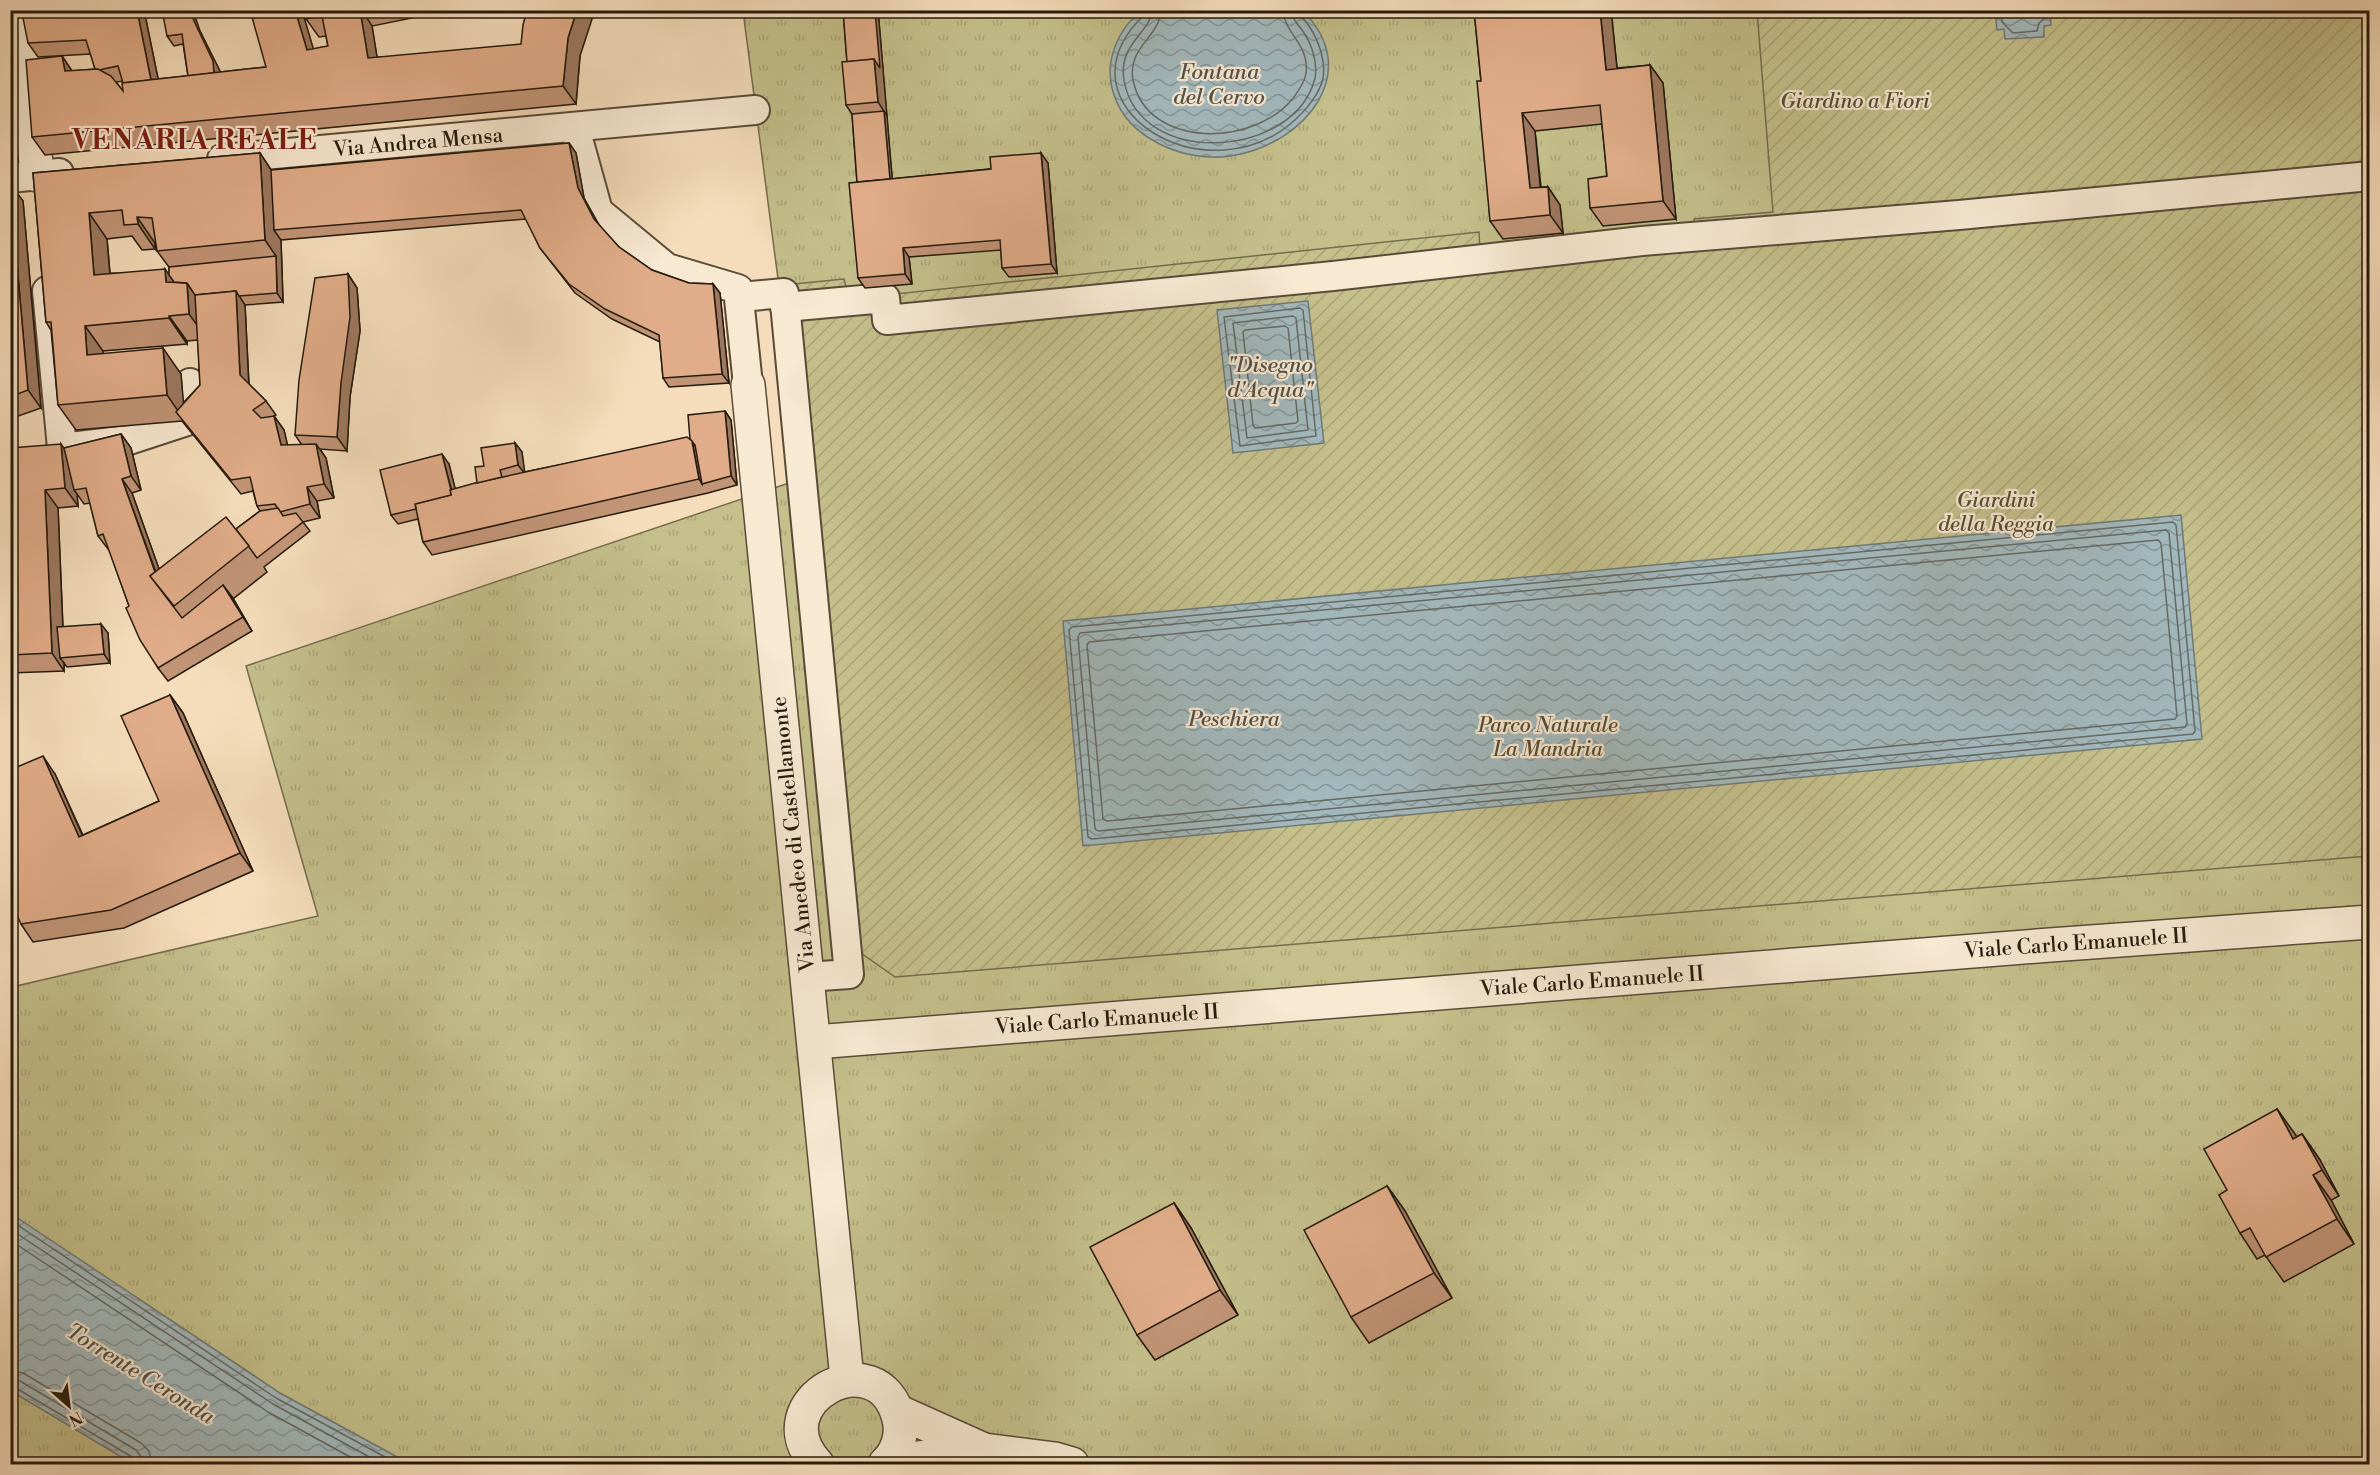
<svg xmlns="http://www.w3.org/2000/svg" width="2380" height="1475" font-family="'Libre Bodoni',serif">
	<defs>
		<pattern id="park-tufts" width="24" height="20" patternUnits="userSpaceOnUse" patternTransform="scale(1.5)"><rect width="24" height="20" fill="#c4bf8b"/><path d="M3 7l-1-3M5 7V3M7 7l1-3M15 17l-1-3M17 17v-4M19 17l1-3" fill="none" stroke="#a8a477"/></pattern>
		<pattern id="garden-furrows" width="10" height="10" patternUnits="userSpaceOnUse" patternTransform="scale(1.5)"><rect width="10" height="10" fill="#c4bf8b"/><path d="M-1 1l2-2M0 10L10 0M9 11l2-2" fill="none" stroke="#a8a477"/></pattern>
		<pattern id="water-waves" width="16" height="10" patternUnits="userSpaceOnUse" patternTransform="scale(1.5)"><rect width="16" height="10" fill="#a2b8bc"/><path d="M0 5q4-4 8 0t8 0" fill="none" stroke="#849597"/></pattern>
	</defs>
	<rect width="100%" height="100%" fill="#f5ddbb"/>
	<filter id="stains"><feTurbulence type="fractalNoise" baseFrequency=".00333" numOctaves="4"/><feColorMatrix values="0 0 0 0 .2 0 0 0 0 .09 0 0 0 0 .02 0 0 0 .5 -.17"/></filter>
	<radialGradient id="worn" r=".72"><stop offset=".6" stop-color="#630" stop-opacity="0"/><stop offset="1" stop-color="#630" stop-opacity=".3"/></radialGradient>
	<polygon fill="url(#park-tufts)" stroke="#746c4c" stroke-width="1.5" points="743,11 2369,11 2369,1464 11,1464 11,989 12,987 318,916 246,666 804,478"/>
	<polygon fill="url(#garden-furrows)" stroke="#746c4c" stroke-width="1.5" points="1757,11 2369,11 2369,856 895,977 861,953 794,284 844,279 849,299 1479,232 1480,250 1694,225 1694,219 1773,212"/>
	<g fill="url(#water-waves)" stroke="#707976" stroke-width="1.5">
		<path d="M 1141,11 L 1303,11 C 1364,72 1305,142 1236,155 C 1206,161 1174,154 1149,138 C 1130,126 1117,109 1112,88 C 1105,59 1119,28 1141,11 Z"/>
		<polygon points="1995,11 2050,11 2051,25 2044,26 2044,37 2005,39 2004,29 1997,30"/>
		<polygon points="1308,301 1324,443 1233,453 1217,310"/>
		<polygon points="2181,515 2202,739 1083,846 1063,621"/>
		<polygon points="10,1213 280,1393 410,1464 133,1464 11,1391"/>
	</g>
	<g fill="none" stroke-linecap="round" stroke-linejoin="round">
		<g stroke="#646964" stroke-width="1.5">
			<path d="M 1144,10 L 1143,16 C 1051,106 1208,201 1296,119 C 1307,109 1320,93 1323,78 C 1326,61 1318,39 1309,26 C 1305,20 1300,17 1300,10"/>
			<path d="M 1152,10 C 1151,33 1118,43 1124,80 C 1139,169 1295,159 1315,78 C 1318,62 1311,42 1302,30 C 1297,23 1292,19 1292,10"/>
			<path d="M 1161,10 C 1160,37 1127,47 1133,80 C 1147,150 1256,147 1294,97 C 1299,90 1305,82 1306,73 C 1310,45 1284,33 1283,10"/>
			<polyline points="2001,10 2002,22 2013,33 2037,31 2039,23 2045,18 2045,10"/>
			<polygon points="1300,308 1303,310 1316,436 1240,446 1224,317"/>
			<polygon points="1293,316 1296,318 1308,430 1247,438 1233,323"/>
			<polygon points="1285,326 1288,328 1298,421 1296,423 1255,428 1253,425 1243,332 1245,330"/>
			<polygon points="2173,522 2176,525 2195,731 2193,734 1092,839 1088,837 1069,630 1072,627"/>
			<polygon points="2166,530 2169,533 2187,724 2185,727 1098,831 1095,829 1078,637 1080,633"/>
			<polygon points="2158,540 2161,543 2177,716 2175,719 1107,821 1103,819 1087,645 1089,642"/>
			<polyline points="10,1220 276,1398 398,1464"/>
			<polyline points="10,1229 273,1404 382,1464"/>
			<polyline points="10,1240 268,1412 363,1464"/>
			<polyline points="10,1370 23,1373 141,1443 149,1451 152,1464"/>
			<polyline points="10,1379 20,1381 136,1450 141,1457 143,1464"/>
			<polyline points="10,1387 16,1388 132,1457 135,1464"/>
		</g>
		<g stroke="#594b38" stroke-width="32">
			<g id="pedestrian">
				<polyline points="575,128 598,211 667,268 738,289 748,385"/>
				<polyline points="222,159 755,110"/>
				<polyline points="10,178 59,173"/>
				<polyline points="47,291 62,448 129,440 187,421 190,383"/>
				<polyline points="740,297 784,293 849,974 807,977"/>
				<polyline points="785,307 885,298 887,320 1333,276 1642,241 1959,215 2370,176"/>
			</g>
		</g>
		<g stroke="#594b38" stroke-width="36">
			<g id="minor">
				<polyline points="22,10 37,175"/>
				<polyline points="748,385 847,1379"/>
				<polyline points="815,1042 2050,945 2370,922"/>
				<polyline points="897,1411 984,1450"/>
				<polyline points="887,1462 984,1450 1055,1459 1072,1464"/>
				<path d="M 817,1464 C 759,1401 879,1337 899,1419 C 903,1435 897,1453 885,1464"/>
			</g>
		</g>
		<use href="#pedestrian" stroke="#f8e9d3" stroke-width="28"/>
		<use href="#minor" stroke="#f8e9d3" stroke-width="33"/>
	</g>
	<g fill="#c19476" stroke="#251a0d" stroke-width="1.5" fill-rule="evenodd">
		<path d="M 27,10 L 144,10 L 158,79 L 188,76 L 183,44 L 174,46 L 167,36 L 200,31 L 220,72 L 266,67 L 314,49 L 328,46 L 326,36 L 319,37 L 306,19 L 304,10 L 451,10 L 372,26 L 377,57 L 580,56 L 576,104 L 45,155 L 32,137 L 62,56 L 72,71 L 95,69 L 91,54 L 38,57 L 28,43 L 28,12 ZM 123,81 L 123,91 L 116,82 Z"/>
		<polygon points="843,10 878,10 892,179 1048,163 1057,273 1009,277 1002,268 1001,250 909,257 912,284 865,288 858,278 857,182 852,114 846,105 847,62"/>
		<polygon points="1474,10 1611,10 1617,68 1650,65 1663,83 1676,219 1603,226 1590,208 1607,176 1602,124 1535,131 1541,187 1548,187 1560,205 1563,233 1503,239 1490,221 1481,81"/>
		<polygon points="10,104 13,107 16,156 10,157"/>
		<path d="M 569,143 L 576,153 L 584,198 L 598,224 L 619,247 L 652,270 L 689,283 L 713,284 L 720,293 L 729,383 L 669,387 L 663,378 L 660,342 L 612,319 L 575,293 L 540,248 L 526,219 L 281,240 L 283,302 L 245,305 L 249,384 L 266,401 L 276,415 L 274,416 L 284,430 L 287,445 L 302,445 L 295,435 L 348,274 L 357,288 L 360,331 L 350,397 L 347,451 L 320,449 L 326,458 L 334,498 L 317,501 L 320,518 L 303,522 L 310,531 L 264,567 L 267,572 L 233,599 L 252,631 L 168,681 L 158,668 L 129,606 L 109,549 L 108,549 L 98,536 L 90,503 L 84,504 L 77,494 L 78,506 L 58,508 L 63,627 L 108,633 L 110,663 L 67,667 L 64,663 L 64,671 L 10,673 L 10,448 L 64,448 L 121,434 L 131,448 L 141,490 L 132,493 L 159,569 L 236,529 L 260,511 L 257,506 L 253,491 L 241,494 L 182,421 L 76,430 L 58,405 L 51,330 L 46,322 L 33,173 L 260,153 L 271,170 ZM 132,236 L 142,250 L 155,249 L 155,243 L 156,243 L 157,251 L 169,267 L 169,275 L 110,273 L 107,239 ZM 198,340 L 200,385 L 183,403 L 181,374 L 103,354 L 103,351 L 187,344 L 187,341 Z"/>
		<polygon points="10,184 23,201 41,408 10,419"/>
		<polygon points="725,411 731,420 737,485 708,493 432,555 423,542 418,519 398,524 391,515 449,464 455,489 477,483 484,466 515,443 522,452 524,472 690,439"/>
		<polygon points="170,695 183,713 253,871 124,928 33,942 21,924 55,774 83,835 159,801"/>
		<polygon points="2277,1109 2296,1137 2302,1134 2320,1160 2339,1196 2331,1200 2354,1244 2284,1282 2265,1255 2257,1259 2240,1233 2227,1190"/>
		<polygon points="1387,1186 1405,1211 1452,1298 1369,1343 1351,1317"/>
		<polygon points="1174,1203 1191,1228 1238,1315 1155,1360 1137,1335"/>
	</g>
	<g fill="#9d7860" stroke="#251a0d" stroke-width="1.5">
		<polygon points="137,10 144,10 162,98 152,85"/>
		<polygon points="190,10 193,10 200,31 220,71 222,92"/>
		<polygon points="295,10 302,10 319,68 307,50"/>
		<polygon points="360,10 362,10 372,26 380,76 368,58"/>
		<polygon points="577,10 595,10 580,56 576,104 563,86 568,38"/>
		<polygon points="875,10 878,10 887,116 878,102 874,59"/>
		<polygon points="1600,10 1611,10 1619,88 1606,70"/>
		<polygon points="62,56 74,74 65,71"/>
		<polygon points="1650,65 1663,83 1676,219 1663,201"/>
		<polygon points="10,104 13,107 16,156 10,148"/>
		<polygon points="884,111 887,116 893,188 890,183"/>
		<polygon points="1522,113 1535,131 1542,206 1530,188"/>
		<polygon points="569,143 576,153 584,198 601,228 594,219 578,188"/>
		<polygon points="260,153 277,179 274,230 281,240 283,302 277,293 276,256 265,240"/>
		<polygon points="1041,153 1048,163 1057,273 1051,264"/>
		<polygon points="10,184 23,201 41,408 28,390"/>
		<polygon points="1548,187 1560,205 1563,233 1550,215"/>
		<polygon points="89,213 107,239 112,300 94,275"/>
		<polygon points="137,217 155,243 155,249 138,224"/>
		<polygon points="903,248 909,257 912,284 905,274"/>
		<polygon points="165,269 183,294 166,282"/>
		<polygon points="348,274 357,288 360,331 350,397 347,451 337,437"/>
		<polygon points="187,283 205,308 207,339 189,314"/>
		<polygon points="713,284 720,293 729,383 722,374"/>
		<polygon points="236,291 245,305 249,389 240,375"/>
		<polygon points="169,316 187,341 187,344 169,318"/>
		<polygon points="85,326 103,351 105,381 87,355"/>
		<polygon points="163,348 181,374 185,421 167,395"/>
		<polygon points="725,411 731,420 737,485 731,476"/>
		<polygon points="274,416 284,430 291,459 281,445"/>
		<polygon points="121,434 131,448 141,490 131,476"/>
		<polygon points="692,441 702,455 702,484 699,479"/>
		<polygon points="515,443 522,452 525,474 518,465"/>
		<polygon points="61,444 74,462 74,490 77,494 78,506 65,488"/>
		<polygon points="316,444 326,458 334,498 324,484"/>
		<polygon points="442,454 449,464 460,508 454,499"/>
		<polygon points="122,479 132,493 170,600 161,586"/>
		<polygon points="307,487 317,501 320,518 310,504"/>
		<polygon points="45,490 58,508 64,657 60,658 64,663 64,671 52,653"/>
		<polygon points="223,585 233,598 252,631 243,617"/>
		<polygon points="101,624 108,633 110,663 104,654"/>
		<polygon points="170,695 183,713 253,871 240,853"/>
		<polygon points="43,756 55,774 91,855 79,837"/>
		<polygon points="2277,1109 2295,1134 2311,1164 2293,1139"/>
		<polygon points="2302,1134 2320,1160 2339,1196 2322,1170"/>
		<polygon points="2313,1175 2331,1200 2354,1244 2337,1219"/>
		<polygon points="1387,1186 1405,1211 1452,1298 1434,1273"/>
		<polygon points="1174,1203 1191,1228 1238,1315 1220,1290"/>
	</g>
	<g fill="#e0ac89" stroke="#251a0d" stroke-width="1.5">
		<polygon points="29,10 137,10 151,80 123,83 118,66 99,70 95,69 86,40 28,43 23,18"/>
		<polygon points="162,10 190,10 194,21 213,61 214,73 188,76 182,34 167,36"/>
		<polygon points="250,10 295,10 307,50 328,46 322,16 306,19 304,10 360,10 368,58 521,44 523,25 527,10 577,10 568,38 563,86 32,137 26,60 62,56 65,71 98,69 111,76 123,91 122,83 266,67"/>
		<polygon points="843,10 875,10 880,68 874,59 847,62"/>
		<polygon points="1474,10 1600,10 1606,70 1650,65 1663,201 1590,208 1588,179 1607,176 1600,105 1522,113 1530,188 1548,187 1550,215 1490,221 1477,81 1481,81"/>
		<polygon points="874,59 878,102 846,105 842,62"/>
		<polygon points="884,111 890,179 857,182 852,114"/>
		<polygon points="569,143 578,188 594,219 619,247 652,270 689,283 713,284 722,374 663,378 659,335 605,309 569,284 540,248 521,210 274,230 271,170"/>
		<polygon points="260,153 265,240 157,251 152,218 137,217 138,224 124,225 122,210 89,213 94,275 165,269 166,282 187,283 189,314 169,316 169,318 85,326 87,355 163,348 167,395 58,405 51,322 46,322 33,173"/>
		<polygon points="1041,153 1051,264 1002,268 1000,240 903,248 905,274 858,278 849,183 991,169 990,157"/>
		<polygon points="10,185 28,390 10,397"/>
		<polygon points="276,256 277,293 239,296 236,291 195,295 187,283 174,282 169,275 169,267"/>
		<polygon points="348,274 350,317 341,383 337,437 295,435 299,380 315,278"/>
		<polygon points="236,291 240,375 266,401 253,410 261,418 274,416 281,445 316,444 324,484 307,487 310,504 280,512 275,504 257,506 250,477 231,480 176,412 200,385 195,295"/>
		<polygon points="725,411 731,476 702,484 695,445 690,439 688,415"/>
		<polygon points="121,434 131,476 122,479 155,572 150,576 182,618 223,585 243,617 158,668 140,640 126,608 129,606 103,534 98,536 86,488 74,490 64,448"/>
		<polygon points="687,437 692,441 699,479 423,542 415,504 451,495 450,490 475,483"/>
		<polygon points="515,443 518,465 500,470 502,477 477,483 475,467 484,466 481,448"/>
		<polygon points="61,444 65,488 45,490 52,653 10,655 10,448"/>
		<polygon points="442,454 451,490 450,490 451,495 415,504 416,509 391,515 380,470"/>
		<polygon points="278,508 283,516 296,513 303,522 257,558 236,529 260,511"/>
		<polygon points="226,517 249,546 174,606 150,576"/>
		<polygon points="101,624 104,654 60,658 57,627"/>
		<polygon points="170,695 240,853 111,910 21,924 10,900 10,770 43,756 79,837 159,801 121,716"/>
		<polygon points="2277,1109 2293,1139 2302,1134 2322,1170 2313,1175 2337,1219 2266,1257 2250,1228 2240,1233 2219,1195 2227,1190 2204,1149"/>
		<polygon points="1387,1186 1434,1273 1351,1317 1304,1230"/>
		<polygon points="1174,1203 1220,1290 1137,1335 1090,1247"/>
	</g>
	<g text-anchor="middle" stroke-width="4.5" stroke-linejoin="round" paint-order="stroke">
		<g font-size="21" font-style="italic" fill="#554c33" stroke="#f8e9d3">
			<text x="1855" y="108">Giardino a Fiori</text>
			<text x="1996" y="507">Giardini<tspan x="1996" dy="24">della Reggia</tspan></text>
			<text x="1548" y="732">Parco Naturale<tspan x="1548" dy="24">La Mandria</tspan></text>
		</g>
		<g font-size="21" fill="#251a0d" stroke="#f8e9d3">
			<text transform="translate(418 142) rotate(-5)" y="7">Via Andrea Mensa</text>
			<text transform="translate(793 834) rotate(-96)" y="7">Via Amedeo di Castellamonte</text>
			<text transform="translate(2076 943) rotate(-4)" y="7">Viale Carlo Emanuele II</text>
			<text transform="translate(1592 981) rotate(-4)" y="7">Viale Carlo Emanuele II</text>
			<text transform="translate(1107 1019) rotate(-4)" y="7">Viale Carlo Emanuele II</text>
		</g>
		<g font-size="22" font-style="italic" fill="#51514a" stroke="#f8e9d3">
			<text x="1219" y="79">Fontana<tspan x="1219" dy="25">del Cervo</tspan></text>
			<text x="1270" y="372">"Disegno<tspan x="1270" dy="25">d'Acqua"</tspan></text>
			<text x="1234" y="726">Peschiera</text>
			<text transform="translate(141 1373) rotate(32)" y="8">Torrente Ceronda</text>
		</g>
		<g font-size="27" font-weight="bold" letter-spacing="1.5" fill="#7a1f14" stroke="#f8e9d3">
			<text x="195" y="149">VENARIA REALE</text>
		</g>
	</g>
	<rect width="2380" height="1475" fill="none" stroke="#f5ddbb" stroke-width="36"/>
	<rect x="12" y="12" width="2356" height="1451" fill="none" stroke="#251a0d" stroke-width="3"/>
	<rect x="18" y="18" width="2344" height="1439" fill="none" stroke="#251a0d" stroke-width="1.5"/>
	<g transform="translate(69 1406) rotate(152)" stroke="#f8e9d3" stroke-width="4.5" paint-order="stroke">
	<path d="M0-4.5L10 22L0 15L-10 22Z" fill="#251a0d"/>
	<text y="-9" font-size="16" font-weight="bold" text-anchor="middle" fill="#251a0d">N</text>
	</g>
	<rect width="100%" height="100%" filter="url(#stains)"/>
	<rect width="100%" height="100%" fill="url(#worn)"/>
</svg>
